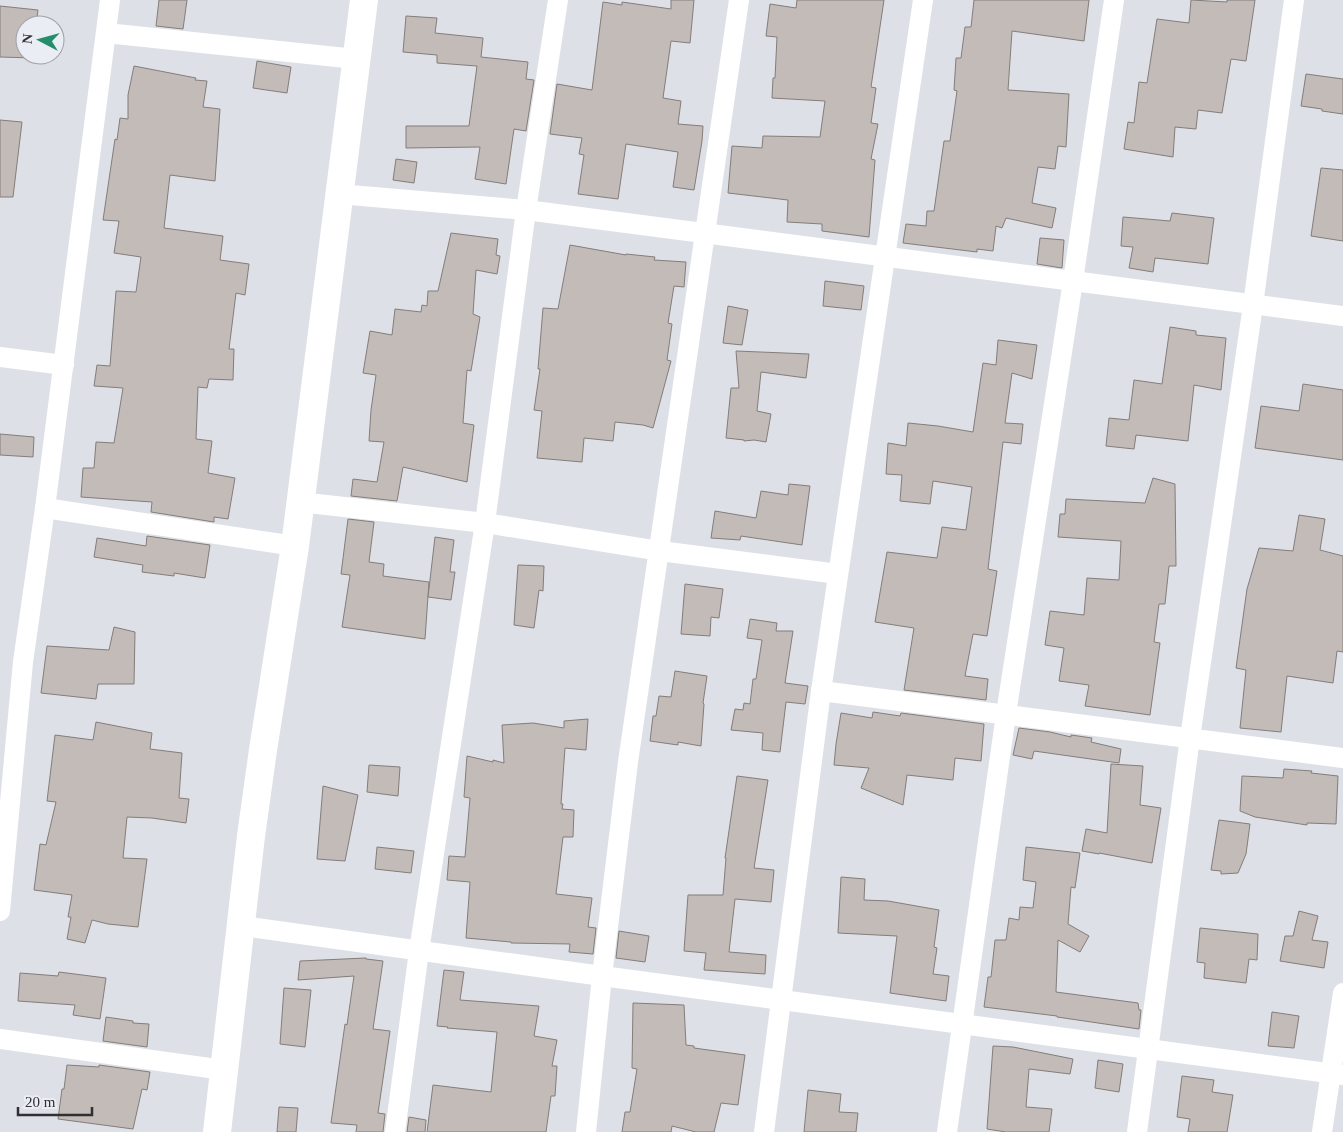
<svg xmlns="http://www.w3.org/2000/svg" width="1343" height="1132" font-family="Georgia,serif">
	<rect width="100%" height="100%" fill="#dde0e6"/>
	<g fill="#c2bbb8" stroke="#847d7a">
		<polygon points="159,0 187,0 183,29 156,26"/>
		<polygon points="671,0 694,0 690,43 671,41 663,98 681,101 678,124 703,126 702,141 694,190 673,187 678,152 626,144 618,199 578,194 584,155 579,154 582,138 550,134 557,84 592,90 603,2 622,5 622,2 671,9"/>
		<polygon points="797,0 884,0 871,87 876,88 871,123 878,124 871,159 875,160 869,237 822,231 822,224 787,222 788,200 728,193 732,146 762,148 763,136 820,137 825,101 772,98 773,78 775,78 777,37 766,36 770,4 796,8"/>
		<polygon points="974,0 1089,0 1084,41 1012,31 1008,90 1069,94 1066,147 1058,146 1055,169 1038,167 1032,203 1056,208 1052,228 1006,218 1002,228 996,226 993,251 977,249 977,252 903,243 906,224 926,226 927,211 934,211 944,141 950,141 957,91 954,90 956,58 961,58 965,27 971,27"/>
		<polygon points="1191,0 1227,2 1227,0 1255,0 1246,61 1231,59 1222,113 1198,110 1196,129 1175,127 1173,157 1124,149 1128,122 1134,123 1139,82 1147,83 1157,19 1189,23"/>
		<polygon points="0,6 38,10 36,25 25,25 25,55 33,55 33,58 0,57"/>
		<polygon points="406,16 437,18 435,33 483,38 481,57 528,62 526,79 534,80 526,131 514,129 506,184 475,179 480,147 406,148 406,126 469,126 477,66 437,63 437,55 403,52"/>
		<polygon points="257,61 291,67 287,93 253,88"/>
		<polygon points="134,66 196,78 195,80 207,81 203,107 220,109 215,181 170,175 164,228 223,236 220,260 249,264 245,295 236,293 229,349 234,349 233,380 209,379 207,388 198,387 196,439 212,441 208,473 235,478 228,519 214,517 214,522 151,512 152,502 81,497 83,468 94,468 96,442 114,443 123,388 94,386 97,365 110,366 116,291 136,292 141,257 114,253 119,221 103,220 115,139 117,140 120,118 128,119 128,95"/>
		<polygon points="1306,74 1343,79 1343,114 1322,111 1322,109 1301,106"/>
		<polygon points="0,120 22,122 13,197 0,197"/>
		<polygon points="396,159 417,162 414,183 393,180"/>
		<polygon points="1321,168 1343,170 1343,241 1311,236"/>
		<polygon points="1172,213 1214,218 1208,264 1155,258 1153,272 1129,268 1133,247 1121,246 1123,217 1170,221"/>
		<polygon points="451,233 498,239 496,255 500,256 497,274 476,270 473,314 480,317 471,371 467,370 463,423 474,425 467,482 403,467 397,501 351,496 353,479 377,482 384,442 369,441 371,410 376,375 363,373 370,331 392,335 395,309 421,312 422,305 427,306 428,291 438,291"/>
		<polygon points="1040,238 1064,240 1062,268 1037,264"/>
		<polygon points="570,245 626,255 626,254 655,257 654,260 686,262 684,287 674,286 668,323 672,324 667,360 671,361 653,428 643,425 615,422 613,441 584,438 582,462 537,458 542,411 534,410 540,369 538,369 543,308 558,309"/>
		<polygon points="825,281 864,286 861,310 823,306"/>
		<polygon points="728,306 748,310 742,345 723,343"/>
		<polygon points="1170,327 1196,331 1196,335 1226,338 1221,390 1194,385 1188,441 1136,435 1134,449 1106,446 1109,418 1129,420 1134,380 1162,384"/>
		<polygon points="998,340 1037,345 1032,379 1012,373 1005,423 1023,424 1021,444 1003,442 988,569 997,571 987,636 973,634 965,676 988,679 986,700 904,690 914,628 875,622 887,552 937,558 942,527 966,530 972,487 933,481 930,504 900,501 902,475 886,474 888,443 906,446 908,423 938,426 973,432 983,363 996,365"/>
		<polygon points="736,351 809,354 806,378 761,372 757,411 771,414 766,442 754,440 744,441 744,440 726,438 731,388 739,388"/>
		<polygon points="1303,384 1343,390 1343,460 1255,448 1261,406 1299,411"/>
		<polygon points="0,434 34,437 33,457 0,455"/>
		<polygon points="1153,478 1175,484 1176,566 1169,566 1165,604 1159,604 1154,642 1160,643 1150,715 1085,706 1089,685 1059,681 1064,648 1045,645 1050,611 1084,615 1087,578 1119,580 1121,541 1058,537 1060,514 1065,514 1066,499 1145,503"/>
		<polygon points="789,484 810,486 802,545 741,536 740,540 711,538 715,511 756,518 761,491 788,495"/>
		<polygon points="1299,515 1325,519 1320,550 1343,556 1343,652 1337,651 1333,683 1287,676 1281,732 1240,728 1246,670 1236,668 1247,589 1259,548 1293,551"/>
		<polygon points="348,519 374,522 369,562 384,564 383,576 429,582 425,639 342,627 350,575 341,574"/>
		<polygon points="147,536 210,545 205,578 174,573 174,576 142,572 143,565 94,557 97,538 146,546"/>
		<polygon points="435,537 454,540 450,572 455,572 451,600 428,597"/>
		<polygon points="518,565 544,566 543,591 539,590 534,628 514,625"/>
		<polygon points="685,584 723,589 719,618 711,617 710,636 681,634"/>
		<polygon points="750,619 777,623 776,631 793,631 785,683 808,686 805,704 786,702 780,752 762,750 763,733 731,730 735,709 743,710 744,703 750,704 753,679 756,679 762,640 747,638"/>
		<polygon points="114,627 135,632 134,684 98,684 96,699 41,693 47,646 109,650"/>
		<polygon points="675,671 707,676 703,703 704,704 701,746 678,742 678,745 650,741 653,716 656,716 659,696 671,697"/>
		<polygon points="873,712 900,716 901,713 984,724 981,761 955,758 953,780 907,775 903,805 861,788 869,768 834,765 836,744 841,713 872,718"/>
		<polygon points="588,719 586,750 565,748 561,804 563,804 562,809 574,810 573,837 563,837 556,894 592,898 588,927 596,928 593,954 569,952 570,944 511,943 511,942 466,938 470,882 447,880 449,856 465,857 470,798 464,797 467,756 493,762 493,760 504,763 502,725 533,723 564,728 564,721"/>
		<polygon points="96,722 152,733 150,749 182,753 179,798 189,799 186,823 152,818 127,817 123,858 147,859 138,927 108,924 92,920 85,943 67,939 71,917 68,917 72,895 34,890 40,844 46,845 56,802 47,801 55,735 93,740"/>
		<polygon points="1019,728 1050,732 1071,737 1071,735 1092,738 1091,742 1121,749 1119,763 1034,751 1032,759 1013,755"/>
		<polygon points="1111,764 1143,766 1140,805 1161,808 1152,863 1099,853 1099,854 1082,851 1086,829 1107,833"/>
		<polygon points="369,765 400,767 398,796 367,792"/>
		<polygon points="1284,769 1312,771 1311,773 1338,776 1336,824 1307,823 1307,825 1255,817 1240,811 1242,776 1283,778"/>
		<polygon points="737,776 768,780 754,868 774,870 771,902 735,899 729,952 766,955 765,974 704,970 706,953 684,951 688,895 723,895 726,858 725,858"/>
		<polygon points="323,786 358,795 345,861 317,859"/>
		<polygon points="1219,820 1250,824 1246,854 1238,873 1221,874 1221,871 1211,870"/>
		<polygon points="377,847 414,851 411,873 375,869"/>
		<polygon points="1026,847 1080,853 1075,888 1071,887 1068,924 1089,936 1080,952 1058,940 1056,992 1138,1003 1139,1010 1141,1010 1139,1029 1057,1017 1057,1016 984,1007 988,977 991,977 995,940 1006,940 1009,918 1019,920 1020,907 1033,908 1036,882 1023,880"/>
		<polygon points="841,877 865,879 864,900 888,901 939,910 934,947 937,948 933,974 949,976 946,1001 890,993 897,936 838,933"/>
		<polygon points="1299,911 1318,916 1312,940 1328,942 1324,968 1280,961 1285,936 1293,936"/>
		<polygon points="1200,928 1258,934 1257,960 1249,959 1246,983 1204,978 1205,963 1197,962"/>
		<polygon points="619,931 649,936 645,962 616,958"/>
		<polygon points="366,958 366,959 383,961 373,1029 390,1031 378,1113 385,1114 383,1132 356,1132 357,1125 331,1123 345,1024 347,1025 354,976 298,980 300,961"/>
		<polygon points="444,970 464,972 460,1000 539,1006 534,1036 557,1040 552,1066 557,1066 555,1096 551,1096 546,1132 427,1132 433,1085 491,1092 497,1032 447,1028 448,1027 437,1026"/>
		<polygon points="59,972 106,978 100,1019 73,1015 75,1005 18,1001 20,973 58,976"/>
		<polygon points="284,988 311,990 305,1047 280,1044"/>
		<polygon points="633,1003 684,1005 686,1045 694,1046 694,1048 745,1055 738,1105 721,1103 714,1132 696,1132 672,1126 671,1132 622,1132 625,1112 630,1112 637,1069 632,1068"/>
		<polygon points="1272,1012 1299,1016 1294,1048 1268,1046"/>
		<polygon points="106,1017 133,1021 133,1023 149,1024 147,1047 103,1041"/>
		<polygon points="993,1046 1013,1047 1073,1059 1070,1074 1029,1069 1026,1107 1052,1109 1049,1132 1006,1132 987,1129"/>
		<polygon points="1098,1060 1123,1064 1119,1092 1095,1088"/>
		<polygon points="67,1065 99,1067 99,1065 150,1072 147,1090 142,1089 133,1129 58,1119 62,1089 64,1089"/>
		<polygon points="1182,1076 1214,1080 1212,1092 1233,1095 1227,1132 1188,1132 1190,1119 1177,1117"/>
		<polygon points="808,1090 841,1094 839,1112 858,1113 856,1132 804,1132"/>
		<polygon points="279,1107 298,1108 296,1132 277,1132"/>
		<polygon points="409,1117 426,1120 425,1132 407,1132"/>
	</g>
	<g fill="none" stroke-linecap="round" stroke-linejoin="round">
		<g stroke="#fff" stroke-width="20">
			<polyline points="106,33 356,59"/>
			<polyline points="338,194 526,210 1343,316"/>
			<polyline points="0,357 64,365"/>
			<polyline points="300,502 485,523 660,551 838,574"/>
			<polyline points="45,508 295,546"/>
			<polyline points="821,691 1343,758"/>
			<polyline points="0,911 23,662 45,508 110,0"/>
			<polyline points="242,926 602,976 1343,1075"/>
			<polyline points="0,1039 224,1070"/>
			<polyline points="395,1132 419,951 485,523 526,210 558,0"/>
			<polyline points="586,1132 602,976 628,762 739,0"/>
			<polyline points="764,1132 821,691 923,0"/>
			<polyline points="947,1132 1006,714 1073,281 1114,0"/>
			<polyline points="1137,1132 1190,738 1253,305 1294,0"/>
			<polyline points="1322,1132 1343,993"/>
		</g>
		<polyline stroke="#fff" stroke-width="28" points="217,1132 251,836 263,750 295,546 364,0"/>
	</g>
	<g transform="translate(40 40) rotate(276)"><circle r="24" fill="#eaedf3" stroke="#9fa1a6"/>
	<path d="M0-4L9 19L0 12L-9 19Z" fill="#248e6b"/>
	<text y="-8" font-size="14" font-weight="bold" text-anchor="middle" fill="#2f3033">N</text>
	</g>
	<path d="M18 1107v8h74v-8" fill="none" stroke="#2f3033" stroke-width="2.5"/>
	<text x="25" y="1107" font-size="15" fill="#2f3033" stroke="#eaedf3" stroke-width="4" paint-order="stroke">20 m</text>
</svg>
